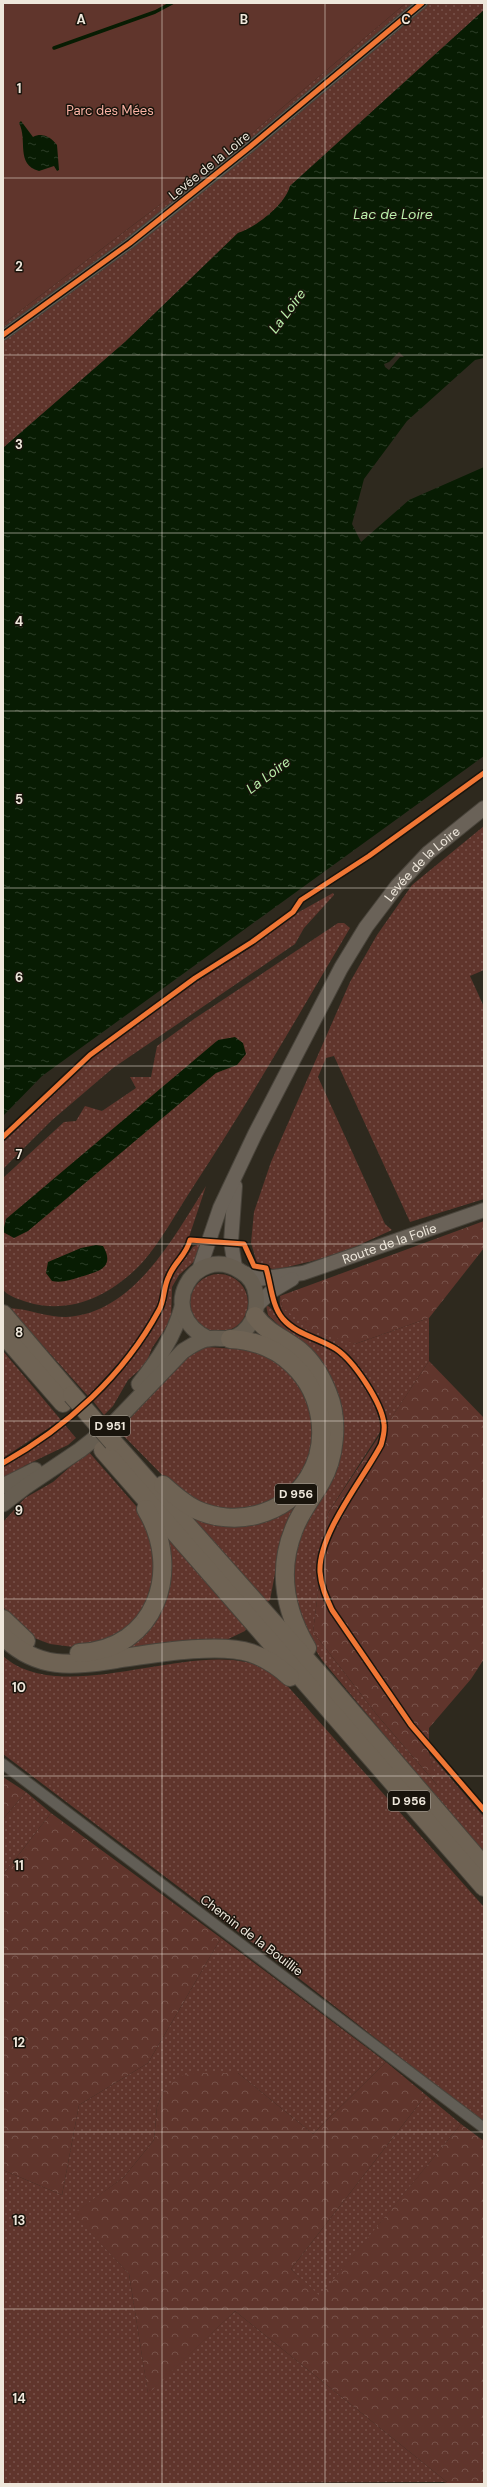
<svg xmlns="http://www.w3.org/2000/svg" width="487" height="2487" font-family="'DM Sans',sans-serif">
	<defs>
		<pattern id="grass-dots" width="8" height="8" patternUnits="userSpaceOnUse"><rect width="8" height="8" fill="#60352c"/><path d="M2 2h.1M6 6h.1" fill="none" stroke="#77524a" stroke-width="1.8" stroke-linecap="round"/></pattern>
		<pattern id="forest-crowns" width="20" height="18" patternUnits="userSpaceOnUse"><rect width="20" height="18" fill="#60352c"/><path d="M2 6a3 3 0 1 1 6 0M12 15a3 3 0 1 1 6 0" fill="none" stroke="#77524a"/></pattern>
		<pattern id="water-ripples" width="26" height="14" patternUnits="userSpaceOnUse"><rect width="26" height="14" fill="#081c03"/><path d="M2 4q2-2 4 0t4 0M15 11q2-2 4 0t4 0" fill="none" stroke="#2c3d27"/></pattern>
	</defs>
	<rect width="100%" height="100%" fill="#2e291e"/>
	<g fill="url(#grass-dots)">
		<path d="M 406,3 L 484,3 L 484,10 L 290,186 C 285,205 257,228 238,233 L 125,342 L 3,448 L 3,324 L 237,146 Z"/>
		<polygon points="484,826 484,970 470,976 484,1007 484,1199 410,1222 334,1056 326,1058 318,1077 385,1224 392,1230 337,1255 275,1270 257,1263 251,1243 254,1212 271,1162 350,982 377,935 412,885"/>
		<polygon points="333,893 334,895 304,928 295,944 113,1068 51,1121 3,1169 3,1141 89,1059 190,986 290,917"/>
		<path d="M 338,923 L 344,923 L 350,928 C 299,1014 250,1100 195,1184 C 179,1208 157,1249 137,1268 C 107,1297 68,1315 27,1302 C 18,1299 10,1297 3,1290 L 3,1178 L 64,1122 L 76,1121 L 85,1106 L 102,1111 L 136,1088 L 130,1077 L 151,1077 L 157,1046 L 194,1019 Z"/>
		<path d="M 206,1186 L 184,1252 L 166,1273 L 157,1310 L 128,1353 L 88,1396 L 9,1308 C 29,1309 46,1317 66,1317 C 134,1314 175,1235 206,1186 Z"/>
		<polygon points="200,1243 205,1245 200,1256 179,1275 172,1287 171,1320 152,1348 146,1364 128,1380 113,1406 104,1415 93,1401 121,1372 151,1332 164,1306 169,1280 193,1247"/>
		<circle cx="219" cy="1303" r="29"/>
		<path d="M 280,1296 L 282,1307 L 355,1344 L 429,1318 L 429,1361 L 388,1423 C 379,1400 367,1374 350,1356 C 332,1335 275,1334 280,1296 Z"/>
		<path d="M 266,1305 C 275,1309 279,1321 286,1327 C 300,1337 317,1343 333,1351 C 358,1364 376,1402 382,1429 L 328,1513 L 326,1534 L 319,1551 L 317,1573 L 319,1585 L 313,1632 L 377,1715 L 437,1785 L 429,1753 L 484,1817 L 484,1855 L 322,1660 L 300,1626 L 291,1595 L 297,1532 L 330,1471 L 288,1334 L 268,1315 Z"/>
		<path d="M 207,1347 L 267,1351 L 307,1390 L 316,1435 L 303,1470 L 288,1488 L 273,1499 L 250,1509 L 220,1510 L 192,1500 L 167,1480 L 117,1429 C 139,1405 178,1355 207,1347 Z"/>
		<polygon points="3,1351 61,1420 3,1458"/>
		<polygon points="65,1425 76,1438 68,1445 24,1466 21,1471 3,1481 3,1464 43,1442"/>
		<polygon points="88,1451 136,1506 151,1527 156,1547 152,1598 124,1632 81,1648 50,1644 29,1636 12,1621 3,1606 3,1522 25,1498 53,1482"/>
		<path d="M 298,1504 L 277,1563 L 270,1600 L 266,1603 L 186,1515 C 236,1526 253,1534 298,1504 Z"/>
		<polygon points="166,1533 247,1626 245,1631 224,1641 101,1656 147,1625"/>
		<path d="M 3,1656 C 59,1706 176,1647 246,1662 C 261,1665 272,1674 284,1682 L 484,1907 L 484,2123 L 287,1969 L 3,1754 Z"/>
		<polygon points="26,1792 51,1813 3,1875 3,1819"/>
		<polygon points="221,1938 386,2062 313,2134 238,2073 164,2090 157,2107 154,2140 124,2177 74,2214 129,2274 148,2393 235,2311 447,2482 3,2484 3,2170 62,2195 79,2105 148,2063"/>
		<polygon points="426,2095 461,2124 320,2297 291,2269"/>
	</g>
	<g fill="url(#forest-crowns)">
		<polygon points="484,1221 484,1248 429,1318 355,1344 312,1331 282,1307 280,1296"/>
		<polygon points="429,1361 484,1418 484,1659 471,1679 429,1728 429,1753 438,1786 377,1715 313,1632 328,1513"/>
		<polygon points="3,1777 26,1792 3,1819"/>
		<polygon points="51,1813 221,1938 148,2063 79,2105 62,2195 3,2170 3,1875"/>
		<polygon points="386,2062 426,2095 291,2269 320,2296 461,2124 484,2141 484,2484 440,2484 447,2482 235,2311 148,2394 129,2274 73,2214 124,2177 154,2140 157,2107 164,2090 177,2077 194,2073 238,2073 313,2134"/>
	</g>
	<polygon fill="#60352c" points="3,3 406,3 237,146 3,324"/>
	<g fill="url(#water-ripples)" fill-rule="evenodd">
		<path d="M 484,10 L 484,358 L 475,360 L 407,421 L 364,479 L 352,524 L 361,542 L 409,500 L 484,467 L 484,756 L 42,1076 L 3,1116 L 3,448 L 125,342 L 238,233 C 255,228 286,204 290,186 ZM 399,352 L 404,357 L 400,357 L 389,370 L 385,367 L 384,364 L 389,362 Z"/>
		<path d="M 21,121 L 33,137 C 42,132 51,137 57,145 L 59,170 L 57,171 L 54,166 L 39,171 C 15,164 28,140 19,123 Z"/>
		<polygon points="235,1037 243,1043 246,1054 237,1065 216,1073 28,1231 14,1238 3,1232 6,1219 218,1040"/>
		<path d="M 96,1245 L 103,1246 C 116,1268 97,1272 80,1277 C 70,1280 62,1283 52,1281 L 46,1273 L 48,1262 L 81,1248 Z"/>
	</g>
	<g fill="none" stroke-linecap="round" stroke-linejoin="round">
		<polyline stroke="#081c03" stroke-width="3.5" points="54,48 155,12 172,3"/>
		<g stroke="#49443b" stroke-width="12">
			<g id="street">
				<polyline points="3,335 130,243 251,146 422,3"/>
				<polyline points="3,1764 484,2128"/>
			</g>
		</g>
		<g stroke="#49443b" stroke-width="16">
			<g id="secondary">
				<polyline points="235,1267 231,1242 235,1186"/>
				<path id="s1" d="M 199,1270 L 220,1208 L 255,1134 L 341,968 L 366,927 L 397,886 L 428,853 L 484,808"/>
				<path id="s2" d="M 244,1273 L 258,1279 L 303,1273 L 484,1210"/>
				<polyline points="258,1304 272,1291 292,1279"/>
			</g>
		</g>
		<g stroke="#49443b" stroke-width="17">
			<g id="primary">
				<path d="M 139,1384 C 158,1360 174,1337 182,1307"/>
				<polyline points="3,1486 35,1470"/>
				<path d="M 3,1504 L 25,1487 L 80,1450 L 113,1424 L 183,1351 C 191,1346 198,1341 207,1339 C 220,1336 229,1343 242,1333 C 254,1323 258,1310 256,1295 C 255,1285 249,1276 240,1271 C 195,1242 153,1313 209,1339"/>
			</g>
		</g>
		<g stroke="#49443b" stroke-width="20">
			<g id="highway">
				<polyline points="3,1314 72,1395"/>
				<path d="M 255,1316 C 266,1332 285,1339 300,1351 C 313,1362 322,1378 328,1394 C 339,1420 335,1458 321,1482 C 312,1498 300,1513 294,1529 C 277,1571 285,1611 307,1648"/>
				<polyline points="3,1334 63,1403"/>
				<polyline points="113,1442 326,1682 484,1866"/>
				<polyline points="103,1450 484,1887"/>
				<path d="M 163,1485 C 173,1494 184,1504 197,1510 C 215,1518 237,1520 256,1515 C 355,1489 337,1344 230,1339"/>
				<polyline points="3,1619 26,1641"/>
				<path d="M 3,1636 C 37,1670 72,1666 116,1659 C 151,1654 218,1642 251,1653 C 266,1658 278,1666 290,1677"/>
				<path d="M 79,1653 C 156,1650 183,1570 146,1509"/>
			</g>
		</g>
		<use href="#street" stroke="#625e56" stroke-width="10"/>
		<use href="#secondary" stroke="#6a6258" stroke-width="14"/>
		<use href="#primary" stroke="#675e51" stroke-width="15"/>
		<use href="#highway" stroke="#6f6354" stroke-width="18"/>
		<g stroke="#49443b" stroke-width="20" stroke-linecap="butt">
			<polyline id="highway-bridge" points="72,1395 113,1442"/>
		</g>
		<use href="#highway-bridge" stroke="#6f6354" stroke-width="18"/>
		<g stroke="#19140c" stroke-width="8">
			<g id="cycleway">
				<polyline points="3,335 130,243 251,146 422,3"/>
				<polyline points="3,1137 90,1055 195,978 252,942 293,912 301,900 369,856 484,773"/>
				<path d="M 3,1463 C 67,1427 124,1375 159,1310 C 165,1300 163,1287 169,1276 C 175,1261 186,1256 190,1240 L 244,1244 L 254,1266 L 266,1268 C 271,1284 272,1307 283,1319 C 297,1335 319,1338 336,1349 C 354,1361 382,1403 384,1424 C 385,1432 383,1438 381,1445 C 363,1479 318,1534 320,1572 C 321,1586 326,1597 332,1610 L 411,1725 L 484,1810"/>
			</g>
		</g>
		<use href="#cycleway" stroke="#f07635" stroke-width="5"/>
	</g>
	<path fill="none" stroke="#eee7db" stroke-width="1" stroke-opacity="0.55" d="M 162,3 L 162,2484M 325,3 L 325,2484M 3,178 L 484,178M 3,355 L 484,355M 3,533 L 484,533M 3,711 L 484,711M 3,888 L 484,888M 3,1066 L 484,1066M 3,1244 L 484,1244M 3,1421 L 484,1421M 3,1599 L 484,1599M 3,1776 L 484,1776M 3,1954 L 484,1954M 3,2132 L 484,2132M 3,2309 L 484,2309"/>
	<g text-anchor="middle" stroke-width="3" stroke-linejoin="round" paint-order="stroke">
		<g fill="#19140c" stroke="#aea89d" stroke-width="1">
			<rect x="90" y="1416" width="40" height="20" rx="3"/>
			<rect x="275" y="1484" width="42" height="20" rx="3"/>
			<rect x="388" y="1791" width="42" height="20" rx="3"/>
		</g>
		<g font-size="12" font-weight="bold" fill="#eee7db">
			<text x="110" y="1430">D 951</text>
			<text x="296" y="1498">D 956</text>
			<text x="409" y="1805">D 956</text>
		</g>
		<g font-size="13" fill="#fbb3a5" stroke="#19140c">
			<text x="110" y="115">Parc des Mées</text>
		</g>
		<g font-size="13" fill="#eee7db" stroke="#19140c">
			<text transform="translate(209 165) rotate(-39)" y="5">Levée de la Loire</text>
			<text dy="5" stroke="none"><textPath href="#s1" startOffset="467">Levée de la Loire</textPath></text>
			<text dy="5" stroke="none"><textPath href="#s2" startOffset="152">Route de la Folie</textPath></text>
			<text transform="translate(252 1935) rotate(37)" y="5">Chemin de la Bouillie</text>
		</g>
		<g font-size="14" font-style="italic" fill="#bbf1ab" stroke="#19140c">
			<text x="393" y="219">Lac de Loire</text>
			<text transform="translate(287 311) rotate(-53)" y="5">La Loire</text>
			<text transform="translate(268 775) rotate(-37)" y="5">La Loire</text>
		</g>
	</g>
	<g font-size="13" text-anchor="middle" font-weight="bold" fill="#eee7db" stroke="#19140c" stroke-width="3" stroke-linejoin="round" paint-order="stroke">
		<text x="81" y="24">A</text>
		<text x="244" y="24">B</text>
		<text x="406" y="24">C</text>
		<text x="19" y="93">1</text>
		<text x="19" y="271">2</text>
		<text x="19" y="449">3</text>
		<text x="19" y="626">4</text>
		<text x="19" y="804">5</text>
		<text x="19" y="982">6</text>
		<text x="19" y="1159">7</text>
		<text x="19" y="1337">8</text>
		<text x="19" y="1515">9</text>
		<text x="19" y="1692">10</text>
		<text x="19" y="1870">11</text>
		<text x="19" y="2047">12</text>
		<text x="19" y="2225">13</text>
		<text x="19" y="2403">14</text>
	</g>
	<rect width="487" height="2487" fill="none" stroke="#eee7db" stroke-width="8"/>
</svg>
